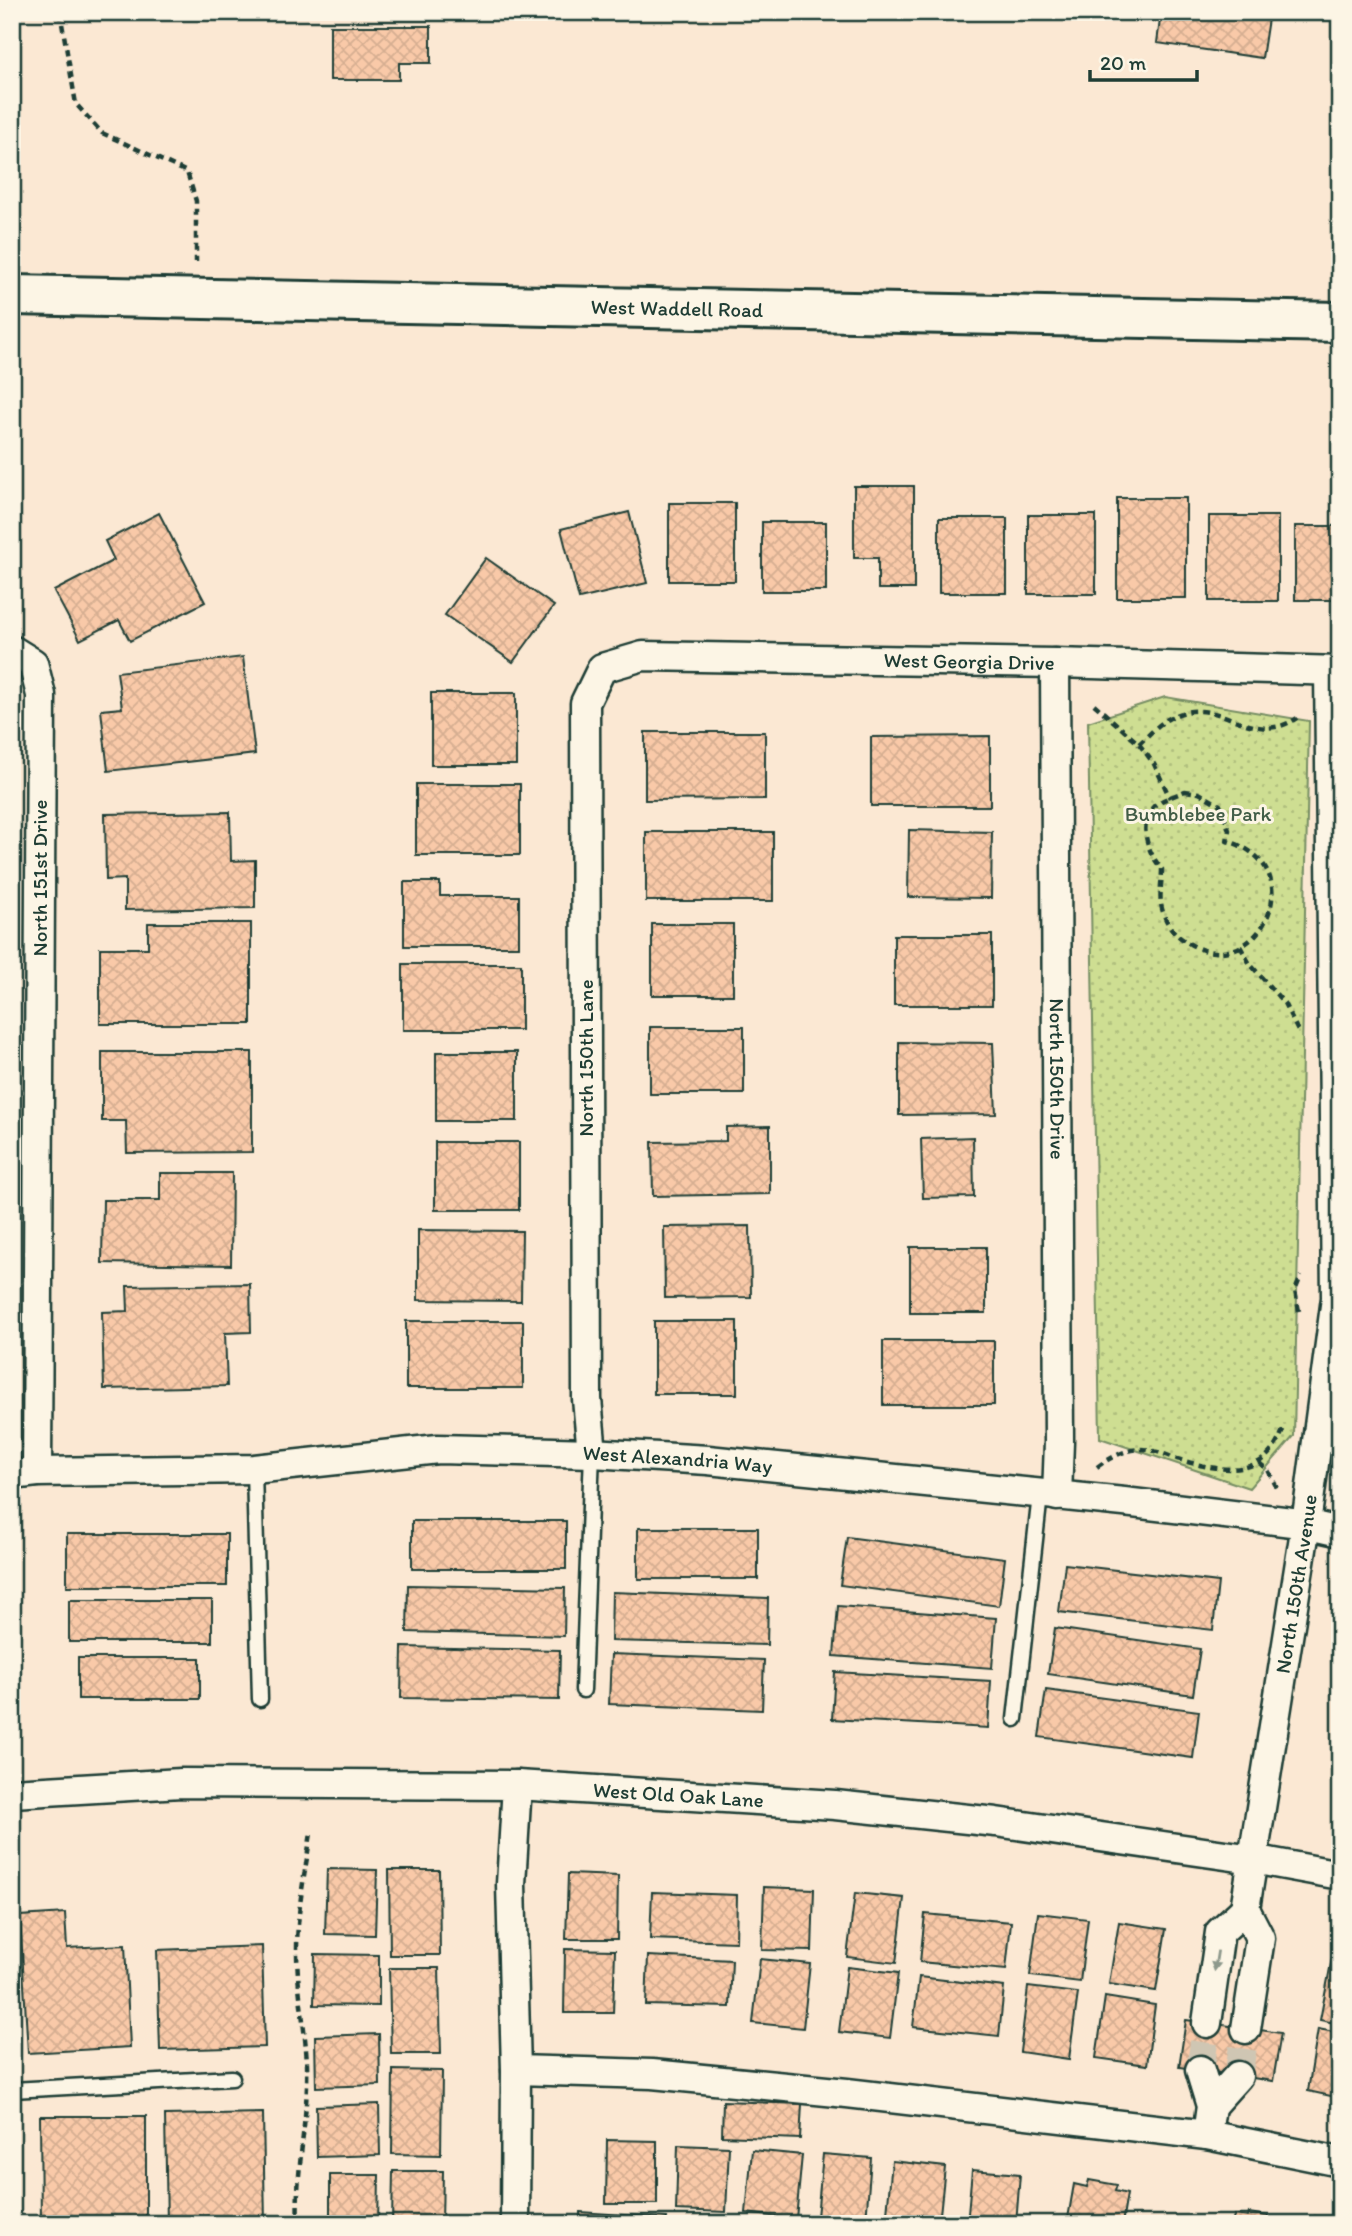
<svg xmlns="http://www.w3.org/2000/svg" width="1352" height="2236" font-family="Itim,sans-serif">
	<defs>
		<pattern id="green-dots" width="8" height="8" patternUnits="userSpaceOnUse" patternTransform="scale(1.75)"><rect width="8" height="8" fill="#cede92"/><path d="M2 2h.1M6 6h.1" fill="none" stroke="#b0bf7e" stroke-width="1.8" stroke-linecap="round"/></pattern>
		<pattern id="building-cross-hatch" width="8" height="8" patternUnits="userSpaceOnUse" patternTransform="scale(1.75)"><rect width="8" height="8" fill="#f9c9a8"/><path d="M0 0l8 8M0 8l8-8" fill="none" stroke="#d5ae91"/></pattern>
	</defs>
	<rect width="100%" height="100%" fill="#fbe8d3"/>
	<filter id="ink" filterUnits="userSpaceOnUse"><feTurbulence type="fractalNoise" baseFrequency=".0143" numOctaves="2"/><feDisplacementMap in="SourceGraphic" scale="14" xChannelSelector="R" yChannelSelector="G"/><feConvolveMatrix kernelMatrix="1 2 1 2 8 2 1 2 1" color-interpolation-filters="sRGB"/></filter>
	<g filter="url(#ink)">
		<polygon fill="url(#green-dots)" stroke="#768e63" stroke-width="2" points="1165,697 1309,721 1294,1436 1249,1488 1100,1438 1088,722"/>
		<g fill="url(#building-cross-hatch)" stroke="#1f3d34" stroke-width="2">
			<polygon points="1161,12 1269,12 1262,58 1157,43"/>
			<polygon points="330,26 431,26 431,63 399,63 399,80 330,80"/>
			<polygon points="854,486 914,486 914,589 878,589 878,558 854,558"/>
			<rect x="1117" y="498" width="69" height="100"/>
			<rect x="669" y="503" width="66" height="78"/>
			<polygon points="629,512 647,583 579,599 561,529"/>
			<polygon points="159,513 205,602 130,641 119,620 80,640 54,591 114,560 105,541"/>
			<rect x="1028" y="515" width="68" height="79"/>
			<rect x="1209" y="516" width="69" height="85"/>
			<rect x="939" y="518" width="68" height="75"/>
			<rect x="762" y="522" width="64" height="69"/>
			<rect x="1295" y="526" width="45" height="74"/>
			<polygon points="486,558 554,606 513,662 445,615"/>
			<polygon points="243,657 255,754 108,771 101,710 122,708 117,672"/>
			<rect x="431" y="693" width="85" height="72"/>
			<polygon points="645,732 765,732 765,799 645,800"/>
			<polygon points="990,736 990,806 871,806 871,737"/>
			<rect x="416" y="784" width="104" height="71"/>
			<polygon points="230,812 231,861 255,860 255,908 125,910 125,879 106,880 105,814"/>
			<polygon points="909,830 992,832 991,898 908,897"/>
			<rect x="646" y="832" width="127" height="69"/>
			<polygon points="404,882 440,882 440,896 519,896 519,946 404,946"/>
			<polygon points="148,923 251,923 251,1024 100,1024 100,948 148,948"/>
			<rect x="652" y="924" width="81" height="71"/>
			<rect x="894" y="935" width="98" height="70"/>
			<rect x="403" y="964" width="118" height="66"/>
			<rect x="650" y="1027" width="94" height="67"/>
			<polygon points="899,1042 993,1043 996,1114 899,1115"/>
			<polygon points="102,1052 252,1052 252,1152 127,1153 126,1121 102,1121"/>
			<rect x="436" y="1052" width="81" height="69"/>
			<polygon points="770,1126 770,1194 653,1196 652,1142 726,1141 726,1127"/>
			<polygon points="973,1137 974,1197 923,1198 921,1139"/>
			<rect x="435" y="1142" width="84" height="68"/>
			<polygon points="160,1173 232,1173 231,1265 102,1263 103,1200 160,1200"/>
			<polygon points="750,1226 751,1297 665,1298 664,1227"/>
			<polygon points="418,1230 522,1231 521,1301 418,1300"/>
			<rect x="910" y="1247" width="76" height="66"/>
			<polygon points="250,1284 251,1332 225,1333 227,1386 104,1389 102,1312 128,1311 127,1286"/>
			<rect x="406" y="1321" width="117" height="67"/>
			<rect x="654" y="1321" width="83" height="73"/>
			<rect x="883" y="1341" width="111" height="64"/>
			<rect x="412" y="1521" width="154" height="48"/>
			<rect x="638" y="1528" width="120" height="51"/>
			<rect x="67" y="1534" width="160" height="52"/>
			<polygon points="847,1537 1005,1558 999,1606 840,1585"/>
			<polygon points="1065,1564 1218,1582 1213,1630 1059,1612"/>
			<polygon points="408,1585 565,1588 564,1636 407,1632"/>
			<polygon points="612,1592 768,1598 767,1645 611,1641"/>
			<rect x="69" y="1600" width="143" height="42"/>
			<polygon points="838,1606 996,1618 992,1668 834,1656"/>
			<polygon points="1055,1628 1200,1649 1193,1695 1048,1674"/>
			<polygon points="402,1647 560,1650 559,1700 401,1698"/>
			<polygon points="611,1654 764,1660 762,1710 609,1704"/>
			<rect x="78" y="1658" width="122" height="41"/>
			<polygon points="835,1672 991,1681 988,1728 832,1719"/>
			<polygon points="1046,1690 1199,1711 1193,1758 1039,1737"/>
			<polygon points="327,1869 377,1870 375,1935 325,1934"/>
			<polygon points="389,1870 439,1870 440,1955 390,1955"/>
			<polygon points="568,1874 618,1876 617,1939 566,1939"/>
			<polygon points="764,1887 814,1889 812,1951 762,1950"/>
			<polygon points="652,1892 737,1895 736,1942 650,1939"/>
			<polygon points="855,1893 904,1898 896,1963 847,1957"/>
			<polygon points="65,1913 67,1948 125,1945 130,2047 28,2053 20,1916"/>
			<polygon points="1038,1913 1088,1919 1080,1982 1030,1976"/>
			<polygon points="925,1914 1011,1922 1006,1970 920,1962"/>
			<polygon points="1119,1922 1166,1929 1156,1991 1109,1984"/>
			<polygon points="262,1946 265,2047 160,2050 157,1950"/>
			<polygon points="565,1949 615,1950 613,2013 564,2013"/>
			<polygon points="315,1954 379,1955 379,2006 314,2005"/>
			<polygon points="648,1956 732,1960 730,2007 646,2005"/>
			<polygon points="1332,1958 1340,1960 1340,2024 1320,2020"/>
			<polygon points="760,1959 810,1964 803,2028 753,2023"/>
			<polygon points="847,1967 898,1973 890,2038 839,2032"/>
			<polygon points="389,1968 439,1968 441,2054 391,2054"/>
			<polygon points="919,1977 1004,1987 999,2036 913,2027"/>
			<polygon points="1028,1987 1078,1993 1069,2059 1020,2052"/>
			<polygon points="1105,1997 1155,2005 1147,2065 1096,2058"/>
			<polygon points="1186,2020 1281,2033 1273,2081 1179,2067"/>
			<polygon points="1318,2029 1340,2033 1340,2098 1308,2091"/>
			<polygon points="379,2034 380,2085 316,2087 315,2036"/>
			<polygon points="393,2070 442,2071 441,2155 392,2154"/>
			<polygon points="723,2101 802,2104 800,2139 722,2136"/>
			<polygon points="379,2104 380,2155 317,2157 316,2106"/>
			<polygon points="263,2113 265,2224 167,2224 165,2115"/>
			<polygon points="40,2116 146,2116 146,2224 41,2224"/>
			<polygon points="607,2140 657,2141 657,2204 606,2204"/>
			<polygon points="678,2145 729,2147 726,2212 676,2210"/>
			<polygon points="752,2150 802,2155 796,2219 746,2213"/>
			<polygon points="823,2154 871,2158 866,2221 817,2217"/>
			<polygon points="892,2161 945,2167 939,2224 886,2224"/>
			<polygon points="972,2170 1020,2174 1016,2224 967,2224"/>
			<polygon points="393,2171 443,2171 442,2224 392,2224"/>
			<polygon points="330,2175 379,2175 378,2224 330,2224"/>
			<polygon points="1089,2180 1117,2185 1115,2191 1127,2194 1122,2224 1067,2224 1074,2184 1087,2187"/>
			<polygon points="580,2212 667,2218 666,2224 580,2224"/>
			<polygon points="1249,2213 1268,2216 1268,2220 1277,2224 1232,2224 1234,2215 1248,2217"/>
			<polygon points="1315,2216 1340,2221 1340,2224 1313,2224"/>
		</g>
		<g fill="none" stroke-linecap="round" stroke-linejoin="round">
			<g stroke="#cfc6b3" stroke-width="28" stroke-dasharray="28 14" stroke-linecap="butt">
				<polyline points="1200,2070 1207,2023"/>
				<polyline points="1238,2076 1246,2029"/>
			</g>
			<g stroke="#1f3d34" stroke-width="19">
				<g id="lane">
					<polyline points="254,1469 260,1699"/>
					<polyline points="583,1690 592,1453"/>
					<polyline points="1015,1719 1040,1495"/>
					<polyline points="12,2090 232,2078"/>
				</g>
			</g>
			<g stroke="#1f3d34" stroke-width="33">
				<g id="street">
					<polyline points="12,650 33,663 41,695 37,1472"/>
					<path id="s1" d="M 1055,663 L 1059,1442 L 1057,1496"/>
					<path id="s2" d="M 592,1453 L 587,1399 L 585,703 L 602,668 L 643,656 L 1055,663 L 1340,671"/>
					<path id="s3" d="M 12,1475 L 37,1472 L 254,1469 L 438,1449 L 592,1453 L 708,1460 L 1124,1502 L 1300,1523 L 1340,1532"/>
					<path id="s4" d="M 12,1793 L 181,1783 L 517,1785 L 835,1805 L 996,1822 L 1253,1859 L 1340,1875"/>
					<path id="s5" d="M 1245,1909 L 1306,1524 L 1336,1298 L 1329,671"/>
					<polyline points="1245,1909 1260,1938 1246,2029"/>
					<polyline points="1207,2023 1220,1932 1245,1909"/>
					<polyline points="516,2070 652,2074 847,2093 1207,2135 1340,2162"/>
					<polyline points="1200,2070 1211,2106 1207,2135"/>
					<polyline points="1211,2106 1238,2076"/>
					<polyline points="515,2224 516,2070 511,1884 517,1785"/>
				</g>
			</g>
			<g stroke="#1f3d34" stroke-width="44">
				<g id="secondary">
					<path id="s6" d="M 12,295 L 1340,322"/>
				</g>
			</g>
			<g stroke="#1f3d34" stroke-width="4.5" stroke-dasharray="7 5" stroke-linecap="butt">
				<polyline points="60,12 76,104 102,133 187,172 196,201 196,262"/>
				<polyline points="1094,704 1139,744 1154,764 1170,798"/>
				<path d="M 1139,744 C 1148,736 1157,725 1168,719 C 1219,690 1249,750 1297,718"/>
				<path d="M 1185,791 L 1199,793 L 1220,805 L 1229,830 L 1227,841 C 1316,866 1258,984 1190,944 C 1177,937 1167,926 1163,912 C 1158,898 1162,883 1162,869 C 1148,854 1137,824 1154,806 C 1162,799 1175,796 1185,791 Z"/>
				<polyline points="1240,946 1250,964 1284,1003 1300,1035"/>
				<polyline points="1299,1311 1295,1291 1301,1276"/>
				<polyline points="1259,1463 1268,1470 1277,1488"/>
				<path d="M 1097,1467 C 1111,1457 1124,1450 1141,1449 C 1153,1449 1166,1455 1177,1459 C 1222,1472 1266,1481 1284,1427"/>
				<path d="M 298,2224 C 295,2170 309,2117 307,2063 C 305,2025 297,1988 297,1950 C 297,1911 305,1872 311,1833"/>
			</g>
			<use href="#lane" stroke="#fcf5e5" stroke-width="14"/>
			<use href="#street" stroke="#fcf5e5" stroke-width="28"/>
			<use href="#secondary" stroke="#fcf5e5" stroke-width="38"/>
		</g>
		<defs><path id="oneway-solid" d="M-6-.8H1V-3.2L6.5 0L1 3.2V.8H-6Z" transform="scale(1.75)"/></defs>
		<use fill="#8e998c" href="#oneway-solid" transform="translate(1216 1961) rotate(99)"/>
	</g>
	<g text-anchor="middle" stroke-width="6" stroke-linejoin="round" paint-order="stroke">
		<g font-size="21" fill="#1f3d34" stroke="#fcf5e5">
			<text dy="7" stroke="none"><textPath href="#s6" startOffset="665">West Waddell Road</textPath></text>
			<text dy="7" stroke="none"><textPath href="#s2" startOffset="1158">West Georgia Drive</textPath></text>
			<text transform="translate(40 878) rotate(-90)" y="7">North 151st Drive</text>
			<text transform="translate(586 1058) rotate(-90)" y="7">North 150th Lane</text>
			<text dy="7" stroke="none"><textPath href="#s1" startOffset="416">North 150th Drive</textPath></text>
			<text dy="7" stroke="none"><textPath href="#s3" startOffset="667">West Alexandria Way</textPath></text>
			<text dy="7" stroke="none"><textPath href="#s5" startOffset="329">North 150th Avenue</textPath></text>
			<text dy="7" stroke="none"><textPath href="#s4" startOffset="667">West Old Oak Lane</textPath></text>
		</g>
		<g font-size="21" fill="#425d47" stroke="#fcf5e5">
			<text x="1198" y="821">Bumblebee Park</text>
		</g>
	</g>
	<rect width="1352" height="2236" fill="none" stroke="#fcf5e5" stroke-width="42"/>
	<rect x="21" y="21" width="1310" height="2194" fill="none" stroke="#1f3d34" stroke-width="2.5" filter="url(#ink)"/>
	<path d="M1090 70v10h107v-10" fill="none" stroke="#1f3d34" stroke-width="3.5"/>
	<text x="1100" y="70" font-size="21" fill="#1f3d34" stroke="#fcf5e5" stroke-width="5" paint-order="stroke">20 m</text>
</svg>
